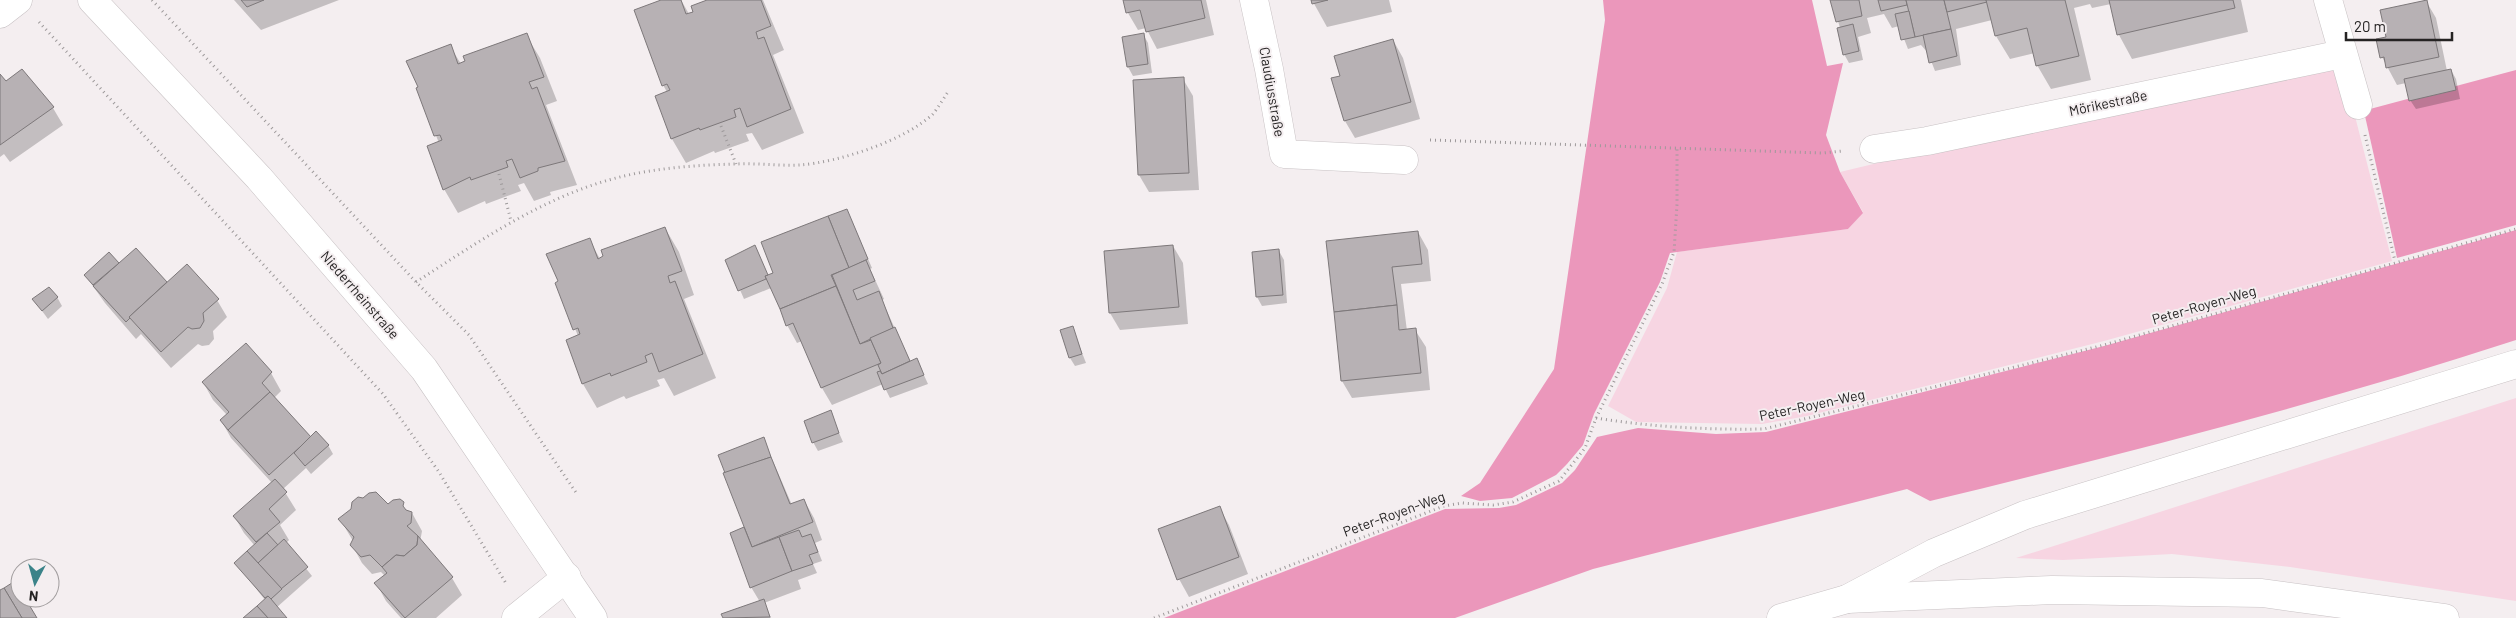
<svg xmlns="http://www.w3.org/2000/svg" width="2516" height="618" font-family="Barlow,sans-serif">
	<rect width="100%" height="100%" fill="#f4eef0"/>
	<g fill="#f7d5e2">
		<polygon points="2300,62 2334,65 2346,81 2392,261 2104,341 1807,416 1762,424 1636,422 1608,406 1667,288 1677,252 1848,229 1863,212 1840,172"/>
		<polygon points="2516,398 2516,601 2290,567 2172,554 2063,560 2016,558"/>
	</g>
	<g fill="#eb97bb">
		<polygon points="1603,0 1812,0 1827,66 1843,63 1826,135 1840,172 1863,213 1848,229 1670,253 1660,282 1594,414 1583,445 1567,464 1556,475 1512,498 1480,501 1461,496 1480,483 1554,369 1605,20"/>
		<polygon points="2516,70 2516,225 2397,258 2365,116 2370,109"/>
		<path d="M 2516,230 L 2516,340 C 2323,403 2127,453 1930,501 L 1907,489 L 1593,569 L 1455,618 L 1164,618 L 1445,509 L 1499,508 L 1516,505 L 1562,483 L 1575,470 L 1597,437 L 1638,428 L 1716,434 L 1766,432 L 2104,346 Z"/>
	</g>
	<g fill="#0003">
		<polygon points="234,0 339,0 261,30"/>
		<polygon points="665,0 681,0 689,14 711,0 763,0 784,50 773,55 804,133 762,150 752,133 746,134 749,141 715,153 714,151 686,163 672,139 656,96 667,92 663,85"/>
		<polygon points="1125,0 1206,0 1214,35 1157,49 1146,28 1138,30 1128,13"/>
		<polygon points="1312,0 1389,0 1392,12 1327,27"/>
		<polygon points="1832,0 2241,0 2248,32 2132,59 2119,35 2111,4 2092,8 2090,4 2074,8 2091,80 2051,89 2037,65 2035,53 2010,59 1996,36 1992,20 1956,29 1961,65 1935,71 1928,53 1921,45 1908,49 1899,26 1892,28 1884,14 1867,18 1871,33 1858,37 1863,60 1849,63 1844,54 1840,28"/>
		<polygon points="2426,1 2436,18 2447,71 2451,70 2456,79 2460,99 2416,109 2410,100 2406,83 2397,85 2382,57 2387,38"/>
		<polygon points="1143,34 1148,43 1152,73 1133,76 1128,67"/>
		<polygon points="526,35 540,58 557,101 546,105 577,185 550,192 551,195 534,201 524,183 518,185 521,191 486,204 485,201 458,213 444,189 428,146 439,143 417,88 450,46 461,64"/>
		<polygon points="1393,40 1403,58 1420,119 1355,138 1345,121 1333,79 1341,77"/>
		<polygon points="0,76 6,82 53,108 63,125 10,162 4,154 0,157"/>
		<polygon points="1183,79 1193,96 1199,190 1149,192 1139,175 1134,81"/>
		<polygon points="851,219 872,268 870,269 884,299 882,300 910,362 917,360 928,384 890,398 883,384 832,405 822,388 802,341 797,343 787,325 771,288 744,299 727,260 755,247 768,276"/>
		<polygon points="665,228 679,252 694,295 684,299 716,378 674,396 664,378 657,380 660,386 626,399 624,396 597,408 583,384 567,341 578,336 557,283 589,239 600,259"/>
		<polygon points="1418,232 1428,250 1431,281 1401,284 1407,331 1415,330 1426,347 1430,390 1352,398 1342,381 1327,242"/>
		<polygon points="1173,246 1183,263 1188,324 1120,330 1110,313"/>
		<polygon points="135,250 166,284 217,300 227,317 213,331 214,339 209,345 202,346 198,344 171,368 141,334 136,339 105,303 85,275 109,254 119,265"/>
		<polygon points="1279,251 1284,260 1287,303 1262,306 1257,297"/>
		<polygon points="57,297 62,306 48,319 34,300"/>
		<polygon points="1072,327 1086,363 1075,366 1070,358"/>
		<polygon points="246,345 271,373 281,391 274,398 310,439 328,445 333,454 311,474 306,468 283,489 296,510 280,525 289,540 286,543 312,576 276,608 286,618 245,618 265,600 236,563 255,546 244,533 234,516 272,483 231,438 221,420 227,415 213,400 203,382"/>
		<polygon points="830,412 843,442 818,451 813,442"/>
		<polygon points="763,438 792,505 804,500 814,518 822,540 815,543 822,561 813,564 817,573 798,580 801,589 764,603 771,618 724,618 723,615 760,602 751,587 731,534 746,528"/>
		<polygon points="388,505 412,513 422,531 420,542 452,578 462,595 436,618 401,618 386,601 376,583 385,576 381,572 372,574 362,563 352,545 353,541 340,519"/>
		<polygon points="1219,507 1229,525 1248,574 1189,597 1179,579 1160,530"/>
	</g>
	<g fill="#b7b1b4" stroke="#7d787a">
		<polygon points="241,0 264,0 247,7"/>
		<polygon points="661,0 681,0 686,14 693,12 691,6 707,0 761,0 771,26 756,32 758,39 764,37 791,109 747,127 740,108 734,110 736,117 700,130 699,128 671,139 655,96 670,90 667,84 662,86 634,10"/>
		<polygon points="1123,0 1201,0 1205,18 1146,32 1140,10 1126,13"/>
		<polygon points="1311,0 1328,0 1312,4"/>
		<polygon points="1830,0 1859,0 1862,16 1836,22"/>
		<polygon points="1878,0 1906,0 1907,5 1881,11"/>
		<polygon points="1906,0 1944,0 1951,29 1915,37"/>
		<polygon points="1944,0 1986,0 1987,2 1947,12"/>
		<polygon points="1986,0 2065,0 2079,56 2036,66 2027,28 1995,36"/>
		<polygon points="2109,0 2233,0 2235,8 2117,35"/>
		<polygon points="2427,0 2439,57 2386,68 2384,57 2380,58 2376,39 2386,37 2380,10"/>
		<polygon points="1909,11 1915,37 1901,40 1895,14"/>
		<polygon points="1853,24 1859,51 1843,55 1837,28"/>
		<polygon points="1951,29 1957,56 1929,63 1923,35"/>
		<polygon points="527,33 544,77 529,82 532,89 537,87 565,161 538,168 538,171 520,178 512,159 506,161 508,167 471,180 470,177 443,190 427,146 442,140 440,135 434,136 416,88 418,87 406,61 451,44 458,64 465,61 463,56"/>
		<polygon points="1144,33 1148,64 1127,67 1122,37"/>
		<polygon points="1393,39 1411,102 1344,121 1331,78 1340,76 1334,56"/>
		<polygon points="22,69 54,107 0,145 0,74 6,81"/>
		<polygon points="2451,69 2456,90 2409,101 2404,79"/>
		<polygon points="1184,77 1189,173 1138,175 1133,80"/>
		<polygon points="847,209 868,259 849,268 828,216"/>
		<polygon points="828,216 849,268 831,275 836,286 780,309 765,276 773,273 761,242"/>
		<polygon points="665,227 682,271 668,276 670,283 675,281 703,354 659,372 652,353 645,356 647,362 611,376 610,373 582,384 566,340 580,334 578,328 573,330 555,283 558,281 546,254 590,238 598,259 603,256 601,250"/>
		<polygon points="1418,231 1422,264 1392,267 1397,305 1334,312 1326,241"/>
		<polygon points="755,245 768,275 765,276 766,279 738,291 725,260"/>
		<polygon points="1173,245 1179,307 1109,313 1104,251"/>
		<polygon points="136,248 167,282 129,317 130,318 126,322 93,286"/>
		<polygon points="1279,249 1283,295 1256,297 1252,252"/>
		<polygon points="109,252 119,263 93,285 84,275"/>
		<polygon points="866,260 875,281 853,290 857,300 879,291 893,328 860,344 832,275"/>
		<polygon points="187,264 219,299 203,313 204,321 200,328 192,329 188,327 161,352 129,317"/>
		<polygon points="836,286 860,344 871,340 881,363 821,388 793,323 786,326 780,309"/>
		<polygon points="49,287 58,297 42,311 32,299"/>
		<polygon points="1397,305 1399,330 1416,328 1421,373 1341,381 1334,312"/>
		<polygon points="1073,326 1082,354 1069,358 1060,330"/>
		<polygon points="895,327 910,361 882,374 878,365 881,363 870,338"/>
		<polygon points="246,343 272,372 262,383 270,392 228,430 220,420 229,412 202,382"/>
		<polygon points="917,358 924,375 884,390 877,372 880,371 882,374"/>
		<polygon points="270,392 311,437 269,475 228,430"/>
		<polygon points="831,410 839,433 812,443 804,421"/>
		<polygon points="316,431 329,445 305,466 294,453"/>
		<polygon points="764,437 771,457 725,473 718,455"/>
		<polygon points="771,457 790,504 804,499 813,522 752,547 723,473"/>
		<polygon points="275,479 287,492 269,509 280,522 256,542 233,516"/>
		<polygon points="376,492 388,504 393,500 400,499 404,502 403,506 406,510 412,512 411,523 407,526 418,536 417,545 404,556 396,555 382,567 370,555 361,557 350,545 354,537 338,519 351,509 352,502 358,497 363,498 369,493"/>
		<polygon points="1220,506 1239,557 1177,580 1158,529"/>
		<polygon points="744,527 752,547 779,537 792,571 750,588 730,533"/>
		<polygon points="799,530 802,537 811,534 818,552 809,555 813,564 792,571 779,537"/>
		<polygon points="267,533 278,545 258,563 247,551"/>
		<polygon points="418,536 453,577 405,618 374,583 387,573 382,567 396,555 404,556 417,545"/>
		<polygon points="284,539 308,567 281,589 258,563"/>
		<polygon points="247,551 282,589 271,599 268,596 265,598 234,563"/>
		<polygon points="15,581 20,589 20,598 25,598 37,618 22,618 4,588"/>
		<polygon points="4,588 22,618 0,618 0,590"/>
		<polygon points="268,596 271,599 287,618 268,618 257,606"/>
		<polygon points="764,599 770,617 723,618 721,614"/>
		<polygon points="257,606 268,618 243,618"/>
	</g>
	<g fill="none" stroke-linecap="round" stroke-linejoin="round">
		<g stroke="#c8c2c4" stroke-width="29">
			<g id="minor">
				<polyline points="1254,0 1269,69 1284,154 1404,160"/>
				<polyline points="2328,0 2358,105"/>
				<polyline points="0,14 18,0"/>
				<polyline points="1874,149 1927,141 2342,54"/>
				<polyline points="516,618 567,577"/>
			</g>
		</g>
		<g stroke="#c8c2c4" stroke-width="29">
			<g id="major">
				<polyline points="92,0 259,178 424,369 593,618"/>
				<polyline points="1781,618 1847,599 1934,553 2025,515 2516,364"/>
			</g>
		</g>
		<g stroke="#c8c2c4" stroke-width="29">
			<polyline id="highway" points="1847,599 2052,590 2262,593 2445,618"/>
		</g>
		<g stroke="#9d999a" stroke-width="3" stroke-dasharray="1 4" stroke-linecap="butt">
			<polyline points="152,0 416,282 469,335 577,494"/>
			<polyline points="39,22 383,394 439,472 507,585"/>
			<polyline points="721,126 736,164"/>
			<polyline points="2365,135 2395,261"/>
			<polyline points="1430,140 1822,153 1843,151"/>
			<polyline points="499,174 511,221"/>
			<path d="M 416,282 C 478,242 543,197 616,178 C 654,168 697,165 736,164 C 757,163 779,166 800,165 C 839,162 904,141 933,114 C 938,108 943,99 948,92"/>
			<path d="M 1596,418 C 1652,427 1707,430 1764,429 L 2104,345 L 2516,229"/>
			<polyline points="1154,618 1444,506 1462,503 1493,505 1513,502 1559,481 1585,448 1596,418 1662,284 1674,252 1677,204 1677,149"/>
		</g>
		<use href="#minor" stroke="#fff" stroke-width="28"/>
		<use href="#major" stroke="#fff" stroke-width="28"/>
		<use href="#highway" stroke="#fff" stroke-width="28"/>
	</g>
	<g text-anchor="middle" stroke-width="4" stroke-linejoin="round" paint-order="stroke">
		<g font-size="14" fill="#252323" stroke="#f4eef0">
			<text transform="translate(1272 92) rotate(80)" y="5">Claudiusstraße</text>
			<text transform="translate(2108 103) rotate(-12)" y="5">Mörikestraße</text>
			<text transform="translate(360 295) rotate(49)" y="5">Niederrheinstraße</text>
			<text transform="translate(2204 305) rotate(-16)" y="5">Peter-Royen-Weg</text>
			<text transform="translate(1812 405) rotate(-12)" y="5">Peter-Royen-Weg</text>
			<text transform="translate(1394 514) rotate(-20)" y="5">Peter-Royen-Weg</text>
		</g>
	</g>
	<g transform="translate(35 583) rotate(186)"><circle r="24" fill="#f4eef0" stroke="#a19d9e"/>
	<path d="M0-4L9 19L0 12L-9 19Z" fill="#3b8389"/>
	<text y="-8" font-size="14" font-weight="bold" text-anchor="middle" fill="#252323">N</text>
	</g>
	<path d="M2346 32v8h106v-8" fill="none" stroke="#252323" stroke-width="2.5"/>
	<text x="2354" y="32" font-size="15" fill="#252323" stroke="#f4eef0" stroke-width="4" paint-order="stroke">20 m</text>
</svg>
